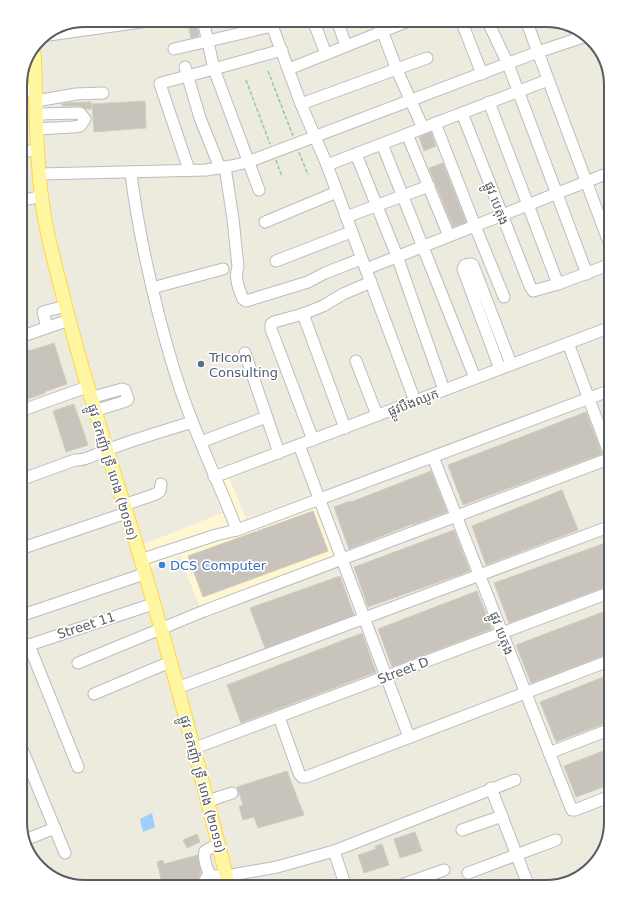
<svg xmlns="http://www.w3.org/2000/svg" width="631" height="907" font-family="'DejaVu Sans','Noto Sans Khmer',sans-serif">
	<rect width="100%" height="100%" fill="#edebde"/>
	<polygon fill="#fff7d1" points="224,465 246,519 320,491 343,552 199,606 180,556 151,568 144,544 222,513 206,472"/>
	<polygon fill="#9cceff" points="152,813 155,827 143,832 140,819"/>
	<g fill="#c8c4bb" stroke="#d2cdbc">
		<polygon points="187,20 196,20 199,36 191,38"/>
		<polygon points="145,101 146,128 94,132 92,104"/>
		<polygon points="91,102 91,109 86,109 80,106 62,106 62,104 65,103"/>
		<polygon points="431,132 436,146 424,151 419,137"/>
		<polygon points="443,163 466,222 453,227 429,168"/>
		<polygon points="54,343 67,384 44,392 45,393 20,402 20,351 28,348 29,351"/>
		<polygon points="74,404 88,445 66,452 53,411"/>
		<polygon points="586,412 602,454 463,505 448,465"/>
		<polygon points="431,471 447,512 412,525 412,524 349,549 334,507 350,501 351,502"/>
		<polygon points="562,490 578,530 486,565 472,526"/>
		<polygon points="313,511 328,551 203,597 188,556"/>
		<polygon points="454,530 470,571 368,607 354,567"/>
		<polygon points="611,541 611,585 509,623 494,583"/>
		<polygon points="340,576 354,615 265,648 250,608"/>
		<polygon points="477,591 492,629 392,667 378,629"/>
		<polygon points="611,609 611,653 531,683 516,645"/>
		<polygon points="362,633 376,672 241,723 227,685"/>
		<polygon points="611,674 611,721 556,742 540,702"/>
		<polygon points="611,748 611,784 576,797 564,766"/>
		<polygon points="287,771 304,815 258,828 254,817 243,820 239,806 243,805 237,787"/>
		<polygon points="415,832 422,851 400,858 394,839"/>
		<polygon points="197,834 200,842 187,848 183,840"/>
		<polygon points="382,844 389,865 364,873 358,855 376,849 375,846"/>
		<polygon points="198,855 201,873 194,886 175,887 173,881 162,883 157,862 163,860 164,864"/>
	</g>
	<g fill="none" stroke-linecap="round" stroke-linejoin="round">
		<g stroke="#babcc2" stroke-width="13">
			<g id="minor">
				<polyline points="270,20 301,104 327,165 415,401"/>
				<polyline points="313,20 326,54"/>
				<polyline points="337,20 346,46"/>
				<polyline points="378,20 397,70 423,128"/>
				<polyline points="461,20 482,74"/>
				<polyline points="487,20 508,64 587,274"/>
				<polyline points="526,20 611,248"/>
				<polyline points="575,28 578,38"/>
				<polyline points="42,36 155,20"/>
				<polyline points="174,49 272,26"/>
				<polyline points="185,67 200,118 220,168"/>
				<polyline points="289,69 411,20"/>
				<polyline points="20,92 36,89"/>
				<polyline points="36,101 76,94 103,93"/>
				<polyline points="489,102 558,284"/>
				<polyline points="301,104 427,58"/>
				<polyline points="462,113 530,286 533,291 558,284 611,264"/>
				<polyline points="37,114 80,113 85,119 80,126 73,127 37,129"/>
				<polyline points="435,123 475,226 504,297"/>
				<polyline points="407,134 449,236"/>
				<polyline points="382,144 475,378"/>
				<polyline points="20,153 38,149"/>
				<polyline points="356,154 397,256 444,390"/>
				<polyline points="327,165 548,80"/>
				<path d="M 225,167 L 233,219 L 238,267 C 234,278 239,289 243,299 L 246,301 L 308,282 L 325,273 L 361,259"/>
				<polyline points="189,170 160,84 161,83 214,69 203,20"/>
				<path d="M 131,172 C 134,202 140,232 146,261 C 155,302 165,342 178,382 C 194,432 218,481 237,530"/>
				<polyline points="40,174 206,170 231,166 248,162 538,52 586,36"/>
				<polyline points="259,190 214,69 282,50"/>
				<polyline points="20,201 42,196"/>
				<polyline points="346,217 429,186"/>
				<polyline points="265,222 337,192"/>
				<polyline points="276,261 351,232"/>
				<polyline points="366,269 611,172"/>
				<polyline points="152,288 223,269"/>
				<polyline points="303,314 345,428"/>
				<polyline points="47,327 43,312 65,306"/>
				<polyline points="20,337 69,320"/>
				<polyline points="568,343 611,458"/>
				<polyline points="245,353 279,453"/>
				<polyline points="356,361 377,415"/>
				<polyline points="500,369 463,269 465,265 471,264 473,265 511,364"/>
				<polyline points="90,398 122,389 125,390 128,399 126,401 94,411"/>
				<polyline points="20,411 87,387"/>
				<polyline points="313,440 271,329 271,324 274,322 303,314 323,306 343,294 371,282"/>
				<polyline points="201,442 266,417"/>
				<polyline points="299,445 409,737"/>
				<polyline points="433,457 571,808 572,810 575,810 611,796"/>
				<polyline points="214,477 611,327"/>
				<path d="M 20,480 L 75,460 C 86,461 97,453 107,450 C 135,439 164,431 192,422"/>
				<polyline points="124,505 156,494 160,491 161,484"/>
				<polyline points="20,549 126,513"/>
				<polyline points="140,560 216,535 237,530 611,390"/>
				<polyline points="20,616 144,574"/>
				<polyline points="29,645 78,767"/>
				<polyline points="20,648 153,604"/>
				<polyline points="78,663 204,611 611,458"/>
				<polyline points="177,688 611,526"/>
				<polyline points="94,694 170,662"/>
				<polyline points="279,717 299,773 302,777 306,777 611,660"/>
				<polyline points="20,744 65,853"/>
				<polyline points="195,748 611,592"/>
				<polyline points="549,753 611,729"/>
				<polyline points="491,788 529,887"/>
				<polyline points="208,801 232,793"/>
				<polyline points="462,830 502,816"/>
				<polyline points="25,840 55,828"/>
				<path d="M 218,844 L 205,851 C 203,858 207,872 212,876 L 226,876 L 277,867 L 334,851 L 515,780"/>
				<polyline points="334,851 346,887"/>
				<polyline points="468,873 556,840"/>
				<polyline points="201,887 209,874"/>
				<polyline points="396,887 444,870"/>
			</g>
		</g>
		<g stroke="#ffd745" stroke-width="15">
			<path id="major" d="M 34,51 C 37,107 35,165 45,220 C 50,248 58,276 65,304 C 83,374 104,442 126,511 C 165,635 198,761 229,887"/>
		</g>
		<g stroke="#90c9a4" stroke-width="1.5" stroke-dasharray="4 2" stroke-linecap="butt">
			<polyline points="268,71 293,136"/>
			<polyline points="246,80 270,144"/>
			<polyline points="299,152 308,175"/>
			<polyline points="276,160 282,177"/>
		</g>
		<use href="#minor" stroke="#fff" stroke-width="11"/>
		<use href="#major" stroke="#fff6a1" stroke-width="13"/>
	</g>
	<circle fill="#5c6f8a" stroke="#fff" stroke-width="1.5" cx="201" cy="364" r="4"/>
	<circle fill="#3f7fe0" stroke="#fff" stroke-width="1.5" cx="162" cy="565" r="4"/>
	<g text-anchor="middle" stroke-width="3.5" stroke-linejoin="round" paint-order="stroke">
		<g font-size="13" fill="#585b62" stroke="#fff">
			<text transform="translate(497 203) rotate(69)" y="5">ផ្លូវ បេតុង</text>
			<text transform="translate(413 402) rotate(-21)" y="5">ផ្លូវបឹងឈូក</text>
			<text transform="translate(113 472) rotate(73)" y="5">ផ្លូវ ឧកញ៉ា ទ្រី ហេង (២០១១)</text>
			<text transform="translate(86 625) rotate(-18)" y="5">Street 11</text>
			<text transform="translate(502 633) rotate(69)" y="5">ផ្លូវ បេតុង</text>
			<text transform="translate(403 670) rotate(-21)" y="5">Street D</text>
			<text transform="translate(203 784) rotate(75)" y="5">ផ្លូវ ឧកញ៉ា ទ្រី ហេង (២០១១)</text>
		</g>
		<g font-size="13" fill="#4e5e75" stroke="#fff" text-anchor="start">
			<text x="209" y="362">TrIcom<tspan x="209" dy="15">Consulting</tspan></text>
		</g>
		<g font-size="13" fill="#366cbe" stroke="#fff" text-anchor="start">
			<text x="170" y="570">DCS Computer</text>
		</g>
	</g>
	<path d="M0 0H631V907H0ZM85 27H546A58 58 0 0 1 604 85V822A58 58 0 0 1 546 880H85A58 58 0 0 1 27 822V85A58 58 0 0 1 85 27Z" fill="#fff" fill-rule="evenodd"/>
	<path fill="none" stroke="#585b62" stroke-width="2" d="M85 27H546A58 58 0 0 1 604 85V822A58 58 0 0 1 546 880H85A58 58 0 0 1 27 822V85A58 58 0 0 1 85 27Z"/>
</svg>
